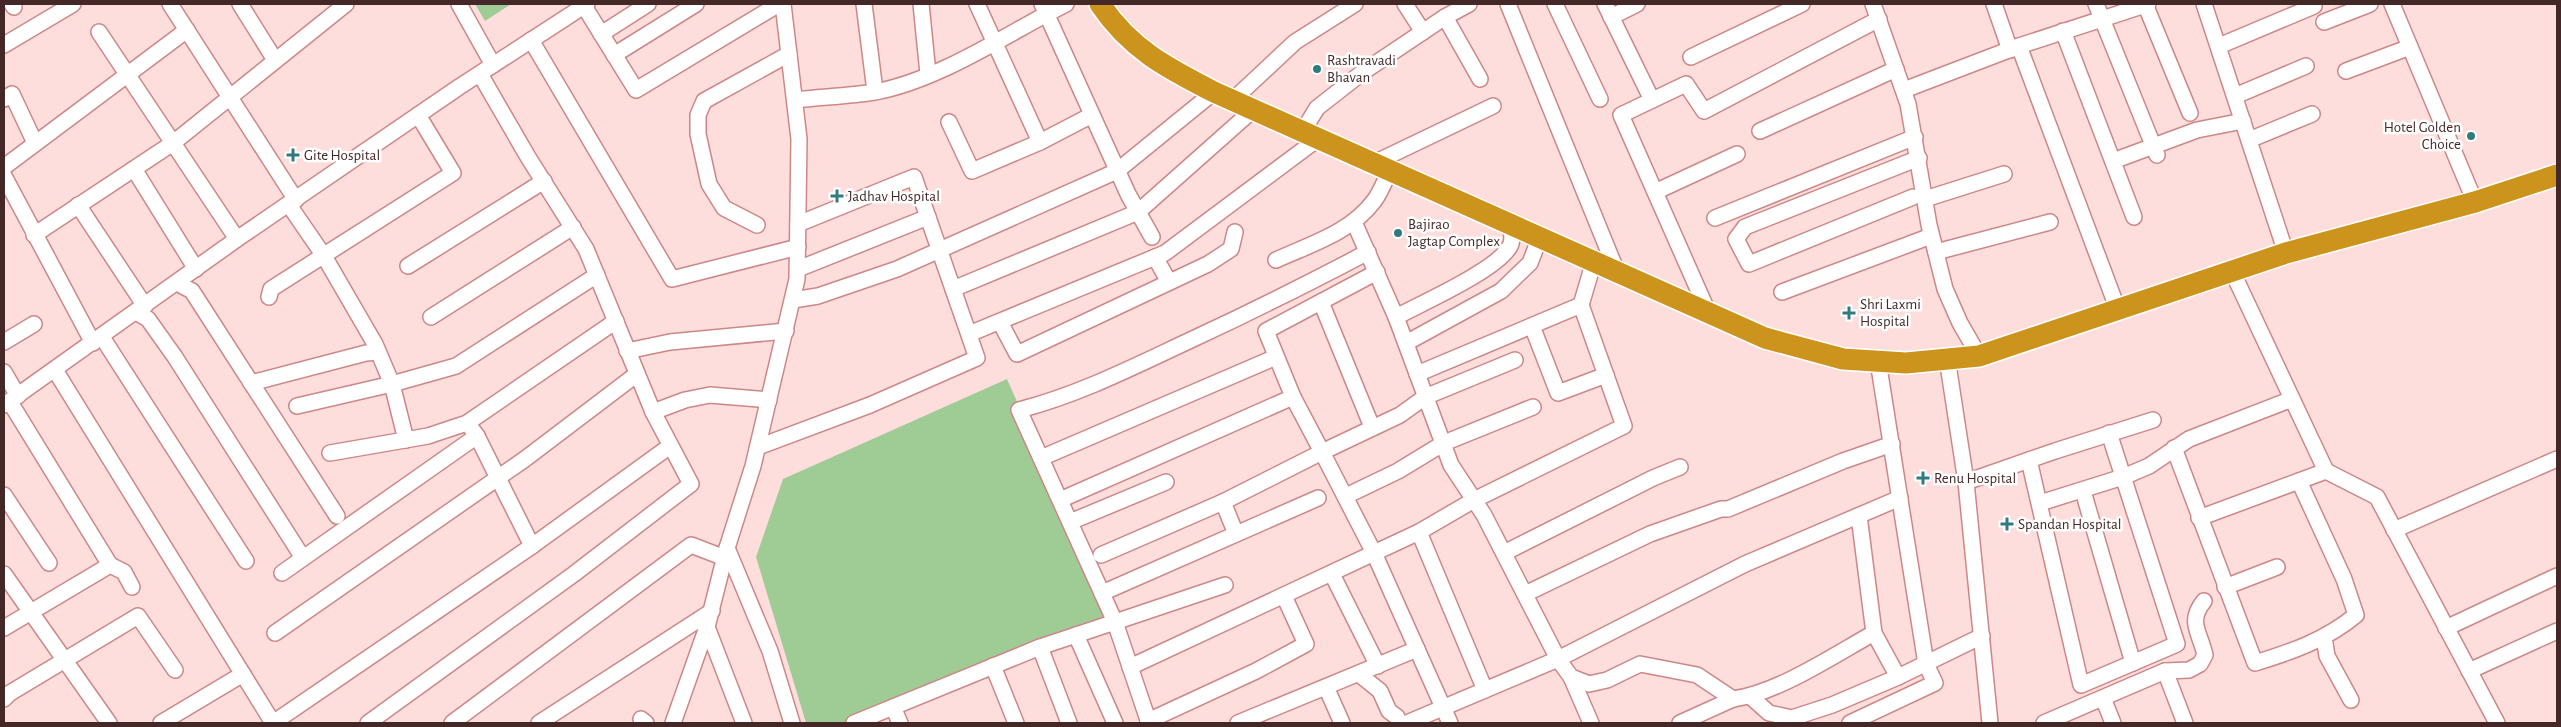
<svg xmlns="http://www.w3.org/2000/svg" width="2561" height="727" font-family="'Alegreya Sans',sans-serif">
	<rect width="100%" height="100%" fill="#fddedd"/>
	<g fill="#9fcc95">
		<polygon points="475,4 511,4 485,21"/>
		<polygon points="1007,379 1115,622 852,723 806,723 756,557 783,479"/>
	</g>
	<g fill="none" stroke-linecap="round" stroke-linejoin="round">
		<g stroke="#cd8787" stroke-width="18">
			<g id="minor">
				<polyline points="12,4 14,7"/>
				<polyline points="170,4 296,200"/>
				<polyline points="240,4 275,60"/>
				<polyline points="459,4 493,65"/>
				<polyline points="864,4 875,91"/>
				<polyline points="921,4 928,74"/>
				<polyline points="1042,4 1128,194 1152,237"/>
				<polyline points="1405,4 1423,32"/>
				<polyline points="1508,4 1617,272"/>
				<polyline points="1555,4 1600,99"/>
				<polyline points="1605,4 1652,100"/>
				<polyline points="1873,4 1908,104 1929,225 1945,289 1960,323 1979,356"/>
				<polyline points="1994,4 2010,50"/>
				<polyline points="2096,4 2157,155"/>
				<polyline points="2145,4 2190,113"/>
				<polyline points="2204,4 2286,253"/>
				<polyline points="2392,4 2475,202"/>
				<polyline points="584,6 636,90 779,4"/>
				<polyline points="1445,17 1480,79"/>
				<polyline points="1611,17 1637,4"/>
				<polyline points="2324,22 2370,4"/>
				<polyline points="2063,31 2134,217"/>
				<polyline points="99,32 237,239"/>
				<polyline points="601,34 648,4"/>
				<polyline points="531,40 672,279 798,247"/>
				<polyline points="4,45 73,4"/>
				<polyline points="2019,46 2118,310"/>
				<polyline points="2219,46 2314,6"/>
				<polyline points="614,55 696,4"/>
				<polyline points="1691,57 1802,4"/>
				<polyline points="2346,71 2410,47"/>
				<polyline points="1904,90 2019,46 2148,4"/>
				<polyline points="2235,96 2306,66"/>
				<polyline points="4,99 12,94 35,143"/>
				<path d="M 795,100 C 821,97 849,96 875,92 C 940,80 1008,33 1066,4"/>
				<polyline points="1233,100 1295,42 1355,4"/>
				<polyline points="949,122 972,171 1040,142 977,4"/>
				<polyline points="1303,131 1317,108 1363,72 1445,17 1469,4"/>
				<polyline points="1760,131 1896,69"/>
				<polyline points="2249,140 2312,114"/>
				<polyline points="1040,142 1092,115"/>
				<polyline points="2113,161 2197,130 2243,121"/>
				<polyline points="1374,163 1493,106"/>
				<polyline points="4,167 187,30"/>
				<polyline points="134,169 196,269"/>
				<polyline points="4,176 93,343"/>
				<polyline points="1655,192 1737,154"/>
				<polyline points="1913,197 1749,264 1736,239 1745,227 1919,158"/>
				<polyline points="1925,199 2004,174"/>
				<polyline points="78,205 145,306"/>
				<polyline points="289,205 324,256 375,344 392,384 406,440"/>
				<polyline points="1715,218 1915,137"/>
				<path d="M 1354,222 L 1396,317 L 1451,465 L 1484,515 L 1558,659 L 1571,677 L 1589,684 L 1607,680 L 1640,664 L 1697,675 L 1733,699 C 1778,693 1834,655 1874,633"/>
				<polyline points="757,225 724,208 709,184 698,134 698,115 704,101 789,54"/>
				<polyline points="34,235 173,143 346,4"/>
				<polyline points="1936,252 2050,222"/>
				<polyline points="1155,257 1169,282"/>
				<path d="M 1276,260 C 1311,244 1350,233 1374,201 C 1381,192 1385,180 1390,170"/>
				<polyline points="408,266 544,181"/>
				<polyline points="798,269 928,217"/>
				<polyline points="2232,271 2326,471 2377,497 2497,723"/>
				<polyline points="177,283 192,291 337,516"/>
				<polyline points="953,289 1138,212 1254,109"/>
				<polyline points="1782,292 1931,236"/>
				<polyline points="269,297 271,289 453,173 418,115"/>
				<polyline points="793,300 818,296 897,269 1117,171 1214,92"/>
				<polyline points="1321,302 1372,427"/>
				<polyline points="1581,305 1594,261"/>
				<polyline points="136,312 148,319 175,357 303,558"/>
				<polyline points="1708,312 1621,115 1686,84 1704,111 1879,19"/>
				<polyline points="431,317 573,227"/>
				<path d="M 1396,317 C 1420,304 1502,268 1511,244 C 1513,238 1511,230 1511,224"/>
				<polyline points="1000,322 1017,354 1208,264 1231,249 1235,232"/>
				<polyline points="1532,326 1558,393 1606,375"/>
				<polyline points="969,334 1165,253 1319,138"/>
				<polyline points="102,337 246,561"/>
				<polyline points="4,342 34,324"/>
				<polyline points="1406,343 1501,291 1530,263 1540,237"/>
				<polyline points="627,351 670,342 786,331"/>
				<polyline points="1947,358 1966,482 1990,723"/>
				<polyline points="55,370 273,723"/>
				<polyline points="4,372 18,396"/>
				<polyline points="251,383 366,353 378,352"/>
				<polyline points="4,405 237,239 459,87 587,4"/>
				<polyline points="297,406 392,384 456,366 597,275"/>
				<polyline points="653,412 685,400 710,395 769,400"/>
				<polyline points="471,428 477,436 532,546"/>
				<polyline points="758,447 870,405 977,358 914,177 798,224"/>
				<path d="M 2174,448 L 2255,663 C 2291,652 2326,640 2356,615 L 2344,579 L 2299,481"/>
				<polyline points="330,453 428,436 467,423 616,321"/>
				<polyline points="1041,458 1276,357"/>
				<polyline points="2029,460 2081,685 2177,644 2109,433"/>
				<polyline points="1966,482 2055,451 2153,420"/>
				<polyline points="2083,491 2133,663"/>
				<polyline points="4,495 49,563"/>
				<polyline points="1346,496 1398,471 1444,443 1533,407"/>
				<polyline points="1060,500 1293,397"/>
				<polyline points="2040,503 2123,477 2149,466 2189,439 2292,399"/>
				<polyline points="1859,516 1874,633 1898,677"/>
				<polyline points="2199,518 2326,471"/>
				<polyline points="1070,522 1166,482"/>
				<polyline points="2394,530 2557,459"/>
				<polyline points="1419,532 1485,690"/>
				<polyline points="1236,534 1223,502 1322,452 1293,397 1266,331 1377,272"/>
				<polyline points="727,548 770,651 792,723"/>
				<polyline points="1504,553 1653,478 1680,467"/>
				<polyline points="1101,555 1223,502"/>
				<polyline points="110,565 124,572 132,587"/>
				<polyline points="282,573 477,436"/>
				<polyline points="4,574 109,723"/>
				<polyline points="1332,574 1378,666"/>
				<polyline points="2225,587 2277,567"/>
				<polyline points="1102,593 1318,498"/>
				<polyline points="1525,594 1650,534 1721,509 1728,509 1843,461 1892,444"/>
				<polyline points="707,627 744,723"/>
				<polyline points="4,628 110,565 10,402"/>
				<polyline points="2446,628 2557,576"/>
				<polyline points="275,633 525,459 637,374"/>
				<polyline points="1076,635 1115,723"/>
				<polyline points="2324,637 2327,656 2351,700"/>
				<polyline points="1040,647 1069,723"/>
				<polyline points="993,666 1016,723"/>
				<polyline points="1130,667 1419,532 1474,500 1624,426 1581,305 1417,374"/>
				<polyline points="2165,671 2185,723"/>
				<polyline points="2469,671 2557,631"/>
				<polyline points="1359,674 1380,691 1389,711 1397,717 1399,723"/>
				<polyline points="1571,677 1591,723"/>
				<polyline points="1326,687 1342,723"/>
				<polyline points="1751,697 1769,713 1792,718 1832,705 1898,677 1982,636"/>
				<polyline points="2103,698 2113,723"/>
				<polyline points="4,699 10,693 138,616 175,670"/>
				<polyline points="893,707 900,723"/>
				<polyline points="641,719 646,723"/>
				<polyline points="1148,721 1256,671 1306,644 1284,596"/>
				<polyline points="161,723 243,674"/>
				<polyline points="273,723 532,546 670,446"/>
				<polyline points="368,723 574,574 691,484 653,412 586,249 528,157 480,74"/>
				<polyline points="452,723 691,545 725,558"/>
				<polyline points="539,723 712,611"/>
				<polyline points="673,723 707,627 727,548 753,466 797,279 799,139 783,4"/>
				<path d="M 854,723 L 1040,647 L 1115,622 L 1019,410 C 1081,394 1137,365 1195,338 C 1253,311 1311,282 1368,252"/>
				<polyline points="1149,723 1115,622 1225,585"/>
				<polyline points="1238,723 1417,649"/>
				<polyline points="1407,723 1558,659 1745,564 1900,498"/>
				<polyline points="1450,723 1374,553 1322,452 1400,415 1425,397 1515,360"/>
				<polyline points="1680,723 1733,699"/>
				<polyline points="1850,723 1935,683 1926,664 1878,361"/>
				<path d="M 2044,723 L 2165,671 L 2189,670 L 2200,664 L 2205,655 C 2200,632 2187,622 2204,601"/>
			</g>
		</g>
		<g stroke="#fff" stroke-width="24">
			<path id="highway" d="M 1100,4 C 1130,49 1167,68 1214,92 L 1765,338 L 1843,359 L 1906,363 L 1979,356 L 2286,253 L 2475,202 L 2557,175"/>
		</g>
		<use href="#minor" stroke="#fff" stroke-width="15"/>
		<use href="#highway" stroke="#cd941d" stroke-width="21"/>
	</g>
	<g fill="#317a7e" stroke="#fff" stroke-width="2">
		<circle cx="1317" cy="69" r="5"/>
		<circle cx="2471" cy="136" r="5"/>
		<path d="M290.5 147.5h5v5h5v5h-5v5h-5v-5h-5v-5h5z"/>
		<path d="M834.5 188.5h5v5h5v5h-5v5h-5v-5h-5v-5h5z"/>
		<circle cx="1398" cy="233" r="5"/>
		<path d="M1846.5 305.5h5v5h5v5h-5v5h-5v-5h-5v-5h5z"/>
		<path d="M1920.5 470.5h5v5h5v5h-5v5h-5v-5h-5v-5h5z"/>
		<path d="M2004.5 516.5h5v5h5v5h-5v5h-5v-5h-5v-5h5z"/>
	</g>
	<g text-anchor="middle" stroke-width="5" stroke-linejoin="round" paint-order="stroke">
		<g font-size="15" fill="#442828" stroke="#fff" text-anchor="start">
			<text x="1327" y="65">Rashtravadi<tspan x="1327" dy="17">Bhavan</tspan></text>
			<text x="2461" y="132" text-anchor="end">Hotel Golden<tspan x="2461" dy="17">Choice</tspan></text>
			<text x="304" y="160">Gite Hospital</text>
			<text x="848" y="201">Jadhav Hospital</text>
			<text x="1408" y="229">Bajirao<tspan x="1408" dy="17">Jagtap Complex</tspan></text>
			<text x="1860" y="309">Shri Laxmi<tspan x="1860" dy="17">Hospital</tspan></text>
			<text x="1934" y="483">Renu Hospital</text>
			<text x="2018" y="529">Spandan Hospital</text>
		</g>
	</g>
	<rect width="2561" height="727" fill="none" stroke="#442828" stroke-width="10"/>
</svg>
